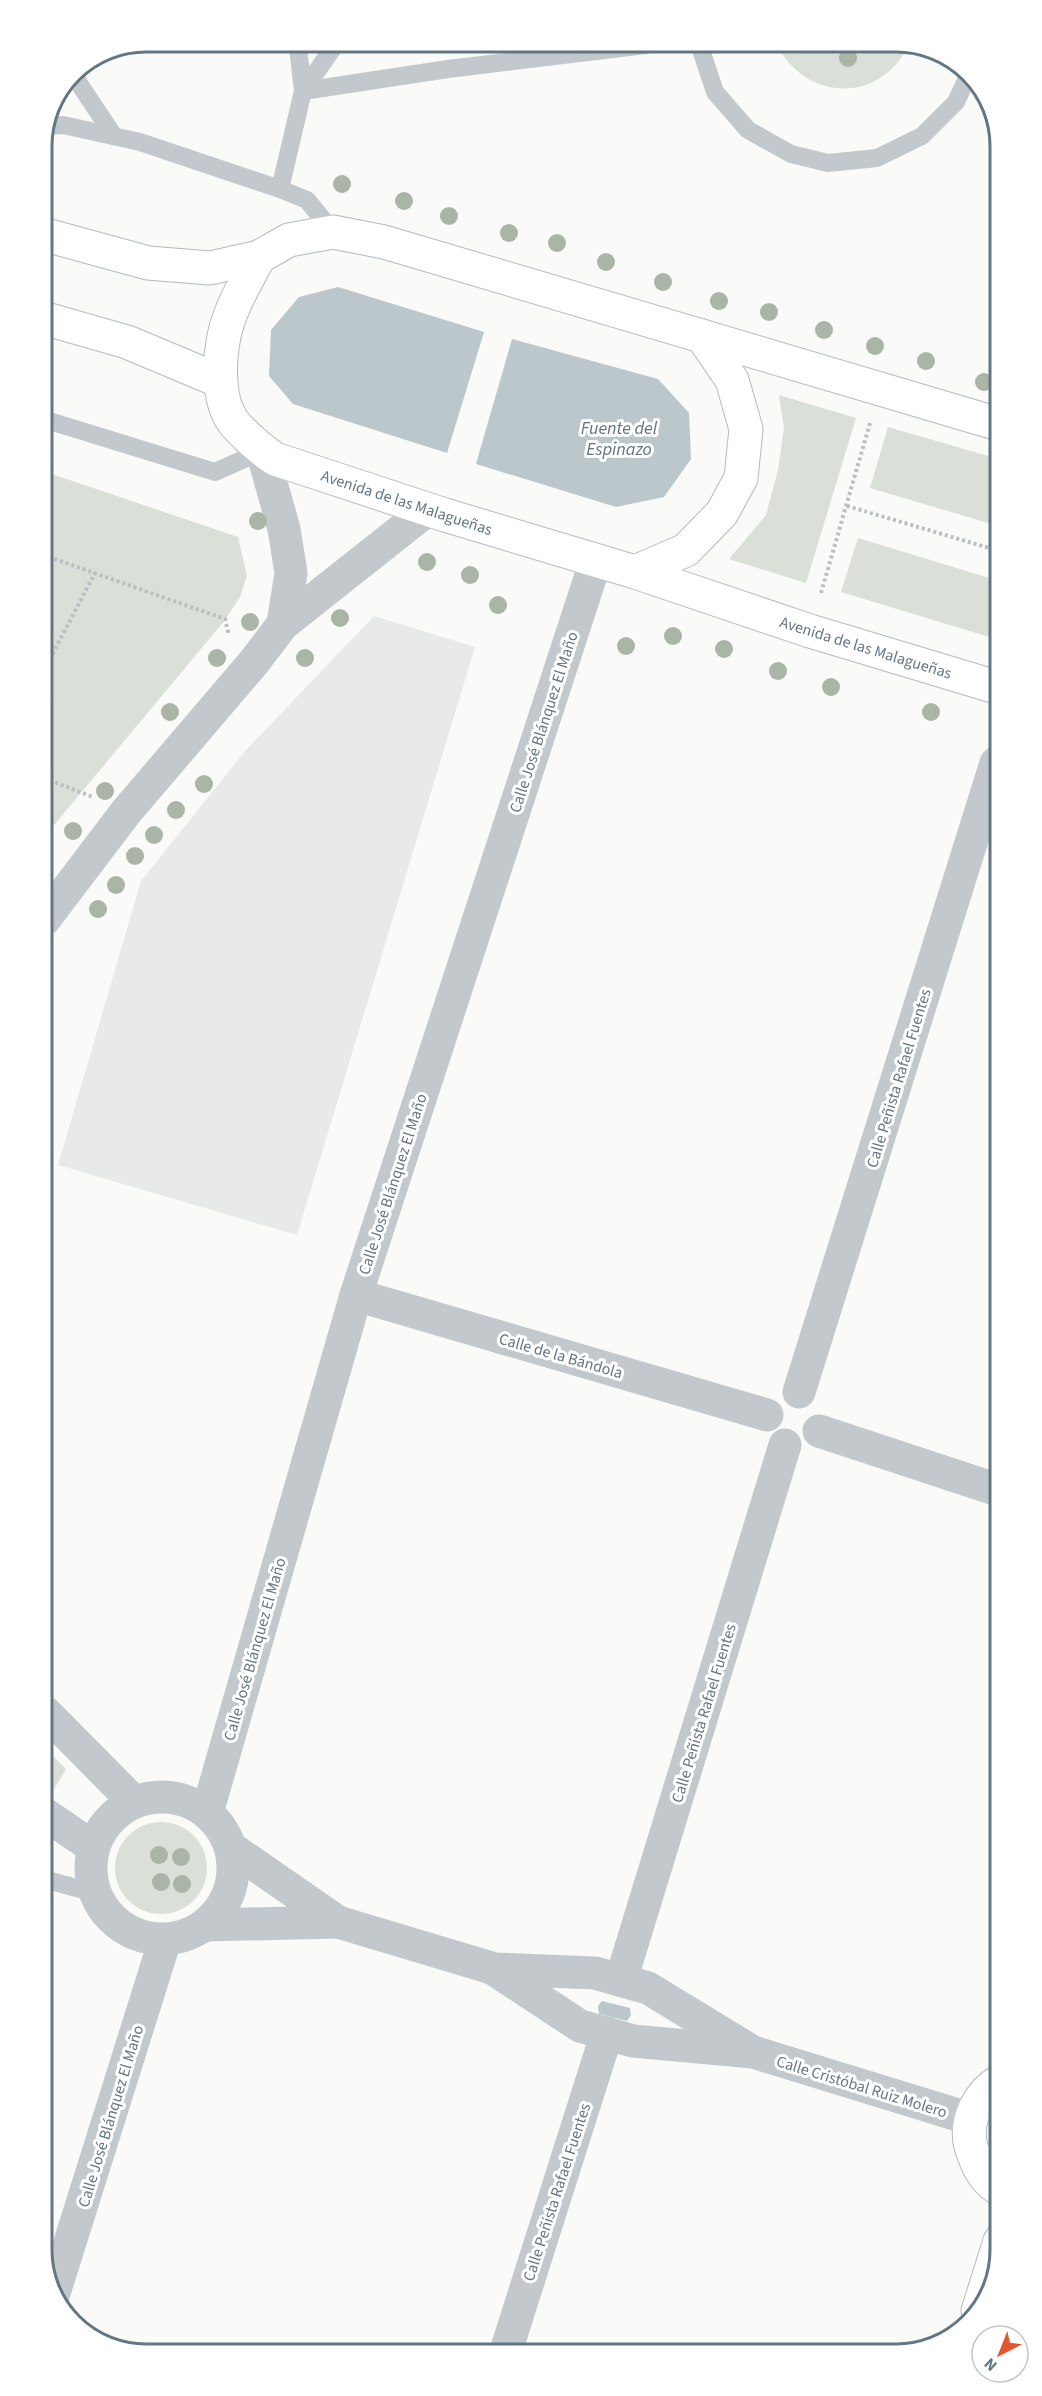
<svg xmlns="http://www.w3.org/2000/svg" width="1042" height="2396" font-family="'Source Sans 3',sans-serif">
	<rect width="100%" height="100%" fill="#fafaf8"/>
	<polygon fill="#e8e9e9" points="374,616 475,647 297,1235 58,1165 141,881 246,750"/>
	<g fill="#dadfd7">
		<path d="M 903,42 L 909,44 C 881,105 804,102 776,43 Z"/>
		<polygon points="779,395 856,418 806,583 729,559 766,515 778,470 784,428"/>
		<polygon points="888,427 995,458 995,525 870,488"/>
		<polygon points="43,471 238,537 247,576 240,597 225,620 44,837"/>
		<polygon points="858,538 996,580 996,639 841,592"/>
		<polygon points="46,1749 66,1769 50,1796 46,1794"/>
		<circle cx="161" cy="1868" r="46"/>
		<path d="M 1000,2115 L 1000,2159 C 992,2143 993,2131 1000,2115 Z"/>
	</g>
	<g fill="#bbc7cb">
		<polygon points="338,287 484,332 447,453 293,404 269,376 271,330 299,297"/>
		<polygon points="512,339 658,379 689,413 691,459 664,497 616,507 476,464"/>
		<polygon points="602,2001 630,2008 631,2015 627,2021 599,2014 598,2006"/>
	</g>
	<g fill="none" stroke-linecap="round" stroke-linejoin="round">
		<g stroke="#b3babf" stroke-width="35">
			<g id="secondary">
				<polyline points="42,234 148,263 210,268 259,257 289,240 333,232 384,242 995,423"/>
				<path d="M 259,257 C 245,284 227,313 223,342 C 219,363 219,396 229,415 C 235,428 263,451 275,459 L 445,515 L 635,572 L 810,631 L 996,687"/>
				<polyline points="43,318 127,342 220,381"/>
				<polyline points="635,572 686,550 722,513 741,478 746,429 732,380 702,336"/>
				<path d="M 1000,2081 C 979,2093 966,2119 970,2142 C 971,2148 974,2155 976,2160 C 980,2171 989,2184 1000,2189"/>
				<polyline points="978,2311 1000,2241"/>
			</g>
		</g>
		<g stroke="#bbbfc2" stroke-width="4" stroke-dasharray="3 3" stroke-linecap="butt">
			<polyline points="847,506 996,550"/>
			<polyline points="43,555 225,619 229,635"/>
			<polyline points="821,593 870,423"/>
			<polyline points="44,670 95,573"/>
			<polyline points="44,778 93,797"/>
		</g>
		<g stroke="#c3c8cc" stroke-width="18">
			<polyline points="699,44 715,92 748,130 791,154 828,163 877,158 922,136 956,102 968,76"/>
			<polyline points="298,48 303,91 333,48"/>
			<polyline points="72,73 114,136"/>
			<polyline points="48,126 63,125 140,142 280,189 307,200 333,232"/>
			<polyline points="280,189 303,91 448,69 646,45"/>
			<polyline points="43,419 215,472 262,451"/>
			<polyline points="47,1880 95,1893"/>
		</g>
		<g stroke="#c3c8cc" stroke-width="33">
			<polyline points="262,451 284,529 291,573 283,624"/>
			<polyline points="44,920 126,812 254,662 283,624 427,510"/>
			<polyline points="356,1295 767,1415"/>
			<polyline points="799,1392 996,763"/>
			<polyline points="819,1431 998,1490"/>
			<polyline points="46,1713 134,1802"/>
			<circle cx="162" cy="1868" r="71"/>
			<polyline points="207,1813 356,1295 596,560"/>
			<polyline points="46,1815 93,1847"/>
			<polyline points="231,1848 338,1922 495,1969 595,1973 648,1988 753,2052"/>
			<polyline points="205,1925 338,1922"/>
			<polyline points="495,1970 580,2026 633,2041 753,2052 971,2119"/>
			<polyline points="621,1980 785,1445"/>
			<polyline points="54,2293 165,1940"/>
			<polyline points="506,2351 607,2033"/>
		</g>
		<use href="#secondary" stroke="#fff" stroke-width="33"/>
	</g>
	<g fill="#aab4a7">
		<circle cx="848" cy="58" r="9"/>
		<circle cx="342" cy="184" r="9"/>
		<circle cx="404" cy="201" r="9"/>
		<circle cx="449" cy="216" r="9"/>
		<circle cx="509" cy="233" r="9"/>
		<circle cx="557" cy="243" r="9"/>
		<circle cx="606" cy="262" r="9"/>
		<circle cx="663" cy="282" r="9"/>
		<circle cx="719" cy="301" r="9"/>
		<circle cx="769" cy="312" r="9"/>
		<circle cx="824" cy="330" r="9"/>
		<circle cx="875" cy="346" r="9"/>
		<circle cx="926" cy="361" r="9"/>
		<circle cx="984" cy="382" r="9"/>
		<circle cx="258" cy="521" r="9"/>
		<circle cx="427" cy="562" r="9"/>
		<circle cx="470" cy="575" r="9"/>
		<circle cx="498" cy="605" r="9"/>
		<circle cx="340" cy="618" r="9"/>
		<circle cx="250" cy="622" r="9"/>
		<circle cx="673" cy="636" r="9"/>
		<circle cx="626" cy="646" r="9"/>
		<circle cx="724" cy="649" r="9"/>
		<circle cx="217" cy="658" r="9"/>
		<circle cx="305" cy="658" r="9"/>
		<circle cx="778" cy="671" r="9"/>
		<circle cx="831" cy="687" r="9"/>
		<circle cx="170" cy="712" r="9"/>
		<circle cx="931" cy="712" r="9"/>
		<circle cx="204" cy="784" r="9"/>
		<circle cx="105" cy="791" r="9"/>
		<circle cx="176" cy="810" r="9"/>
		<circle cx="73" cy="831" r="9"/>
		<circle cx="154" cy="835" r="9"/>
		<circle cx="135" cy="856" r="9"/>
		<circle cx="116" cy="885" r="9"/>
		<circle cx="98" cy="909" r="9"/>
		<circle cx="159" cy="1855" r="9"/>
		<circle cx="181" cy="1857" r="9"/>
		<circle cx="161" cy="1882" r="9"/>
		<circle cx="182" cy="1884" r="9"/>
	</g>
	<g text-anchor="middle" stroke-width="6" stroke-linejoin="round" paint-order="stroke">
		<g font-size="16" fill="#657683" stroke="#fff">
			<text transform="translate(407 502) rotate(18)" y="6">Avenida de las Malagueñas</text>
			<text transform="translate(866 647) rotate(17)" y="6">Avenida de las Malagueñas</text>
			<text transform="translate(543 722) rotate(-72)" y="6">Calle José Blánquez El Maño</text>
			<text transform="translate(898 1078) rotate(-73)" y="6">Calle Peñista Rafael Fuentes</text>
			<text transform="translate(392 1184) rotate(-72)" y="6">Calle José Blánquez El Maño</text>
			<text transform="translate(561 1355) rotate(16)" y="6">Calle de la Bándola</text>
			<text transform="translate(254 1649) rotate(-74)" y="6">Calle José Blánquez El Maño</text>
			<text transform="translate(703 1713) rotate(-73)" y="6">Calle Peñista Rafael Fuentes</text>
			<text transform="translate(862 2086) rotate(17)" y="6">Calle Cristóbal Ruiz Molero</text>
			<text transform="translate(110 2116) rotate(-73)" y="6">Calle José Blánquez El Maño</text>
			<text transform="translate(556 2192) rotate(-72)" y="6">Calle Peñista Rafael Fuentes</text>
		</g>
		<g font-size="18" font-style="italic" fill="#60757c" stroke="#fff">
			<text x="619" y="434">Fuente del<tspan x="619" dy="21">Espinazo</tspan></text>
		</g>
	</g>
	<path d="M0 0H1042V2396H0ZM146 52H896A94 94 0 0 1 990 146V2250A94 94 0 0 1 896 2344H146A94 94 0 0 1 52 2250V146A94 94 0 0 1 146 52Z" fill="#fff" fill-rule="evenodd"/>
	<path fill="none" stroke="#657683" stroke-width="3" d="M146 52H896A94 94 0 0 1 990 146V2250A94 94 0 0 1 896 2344H146A94 94 0 0 1 52 2250V146A94 94 0 0 1 146 52Z"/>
	<g transform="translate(1000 2354) rotate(222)"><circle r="28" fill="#ffffff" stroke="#c1c8cd" stroke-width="1.5"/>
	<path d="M0-4.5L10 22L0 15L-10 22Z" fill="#e4572e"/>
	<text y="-9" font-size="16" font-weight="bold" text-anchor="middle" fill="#657683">N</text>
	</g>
</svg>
